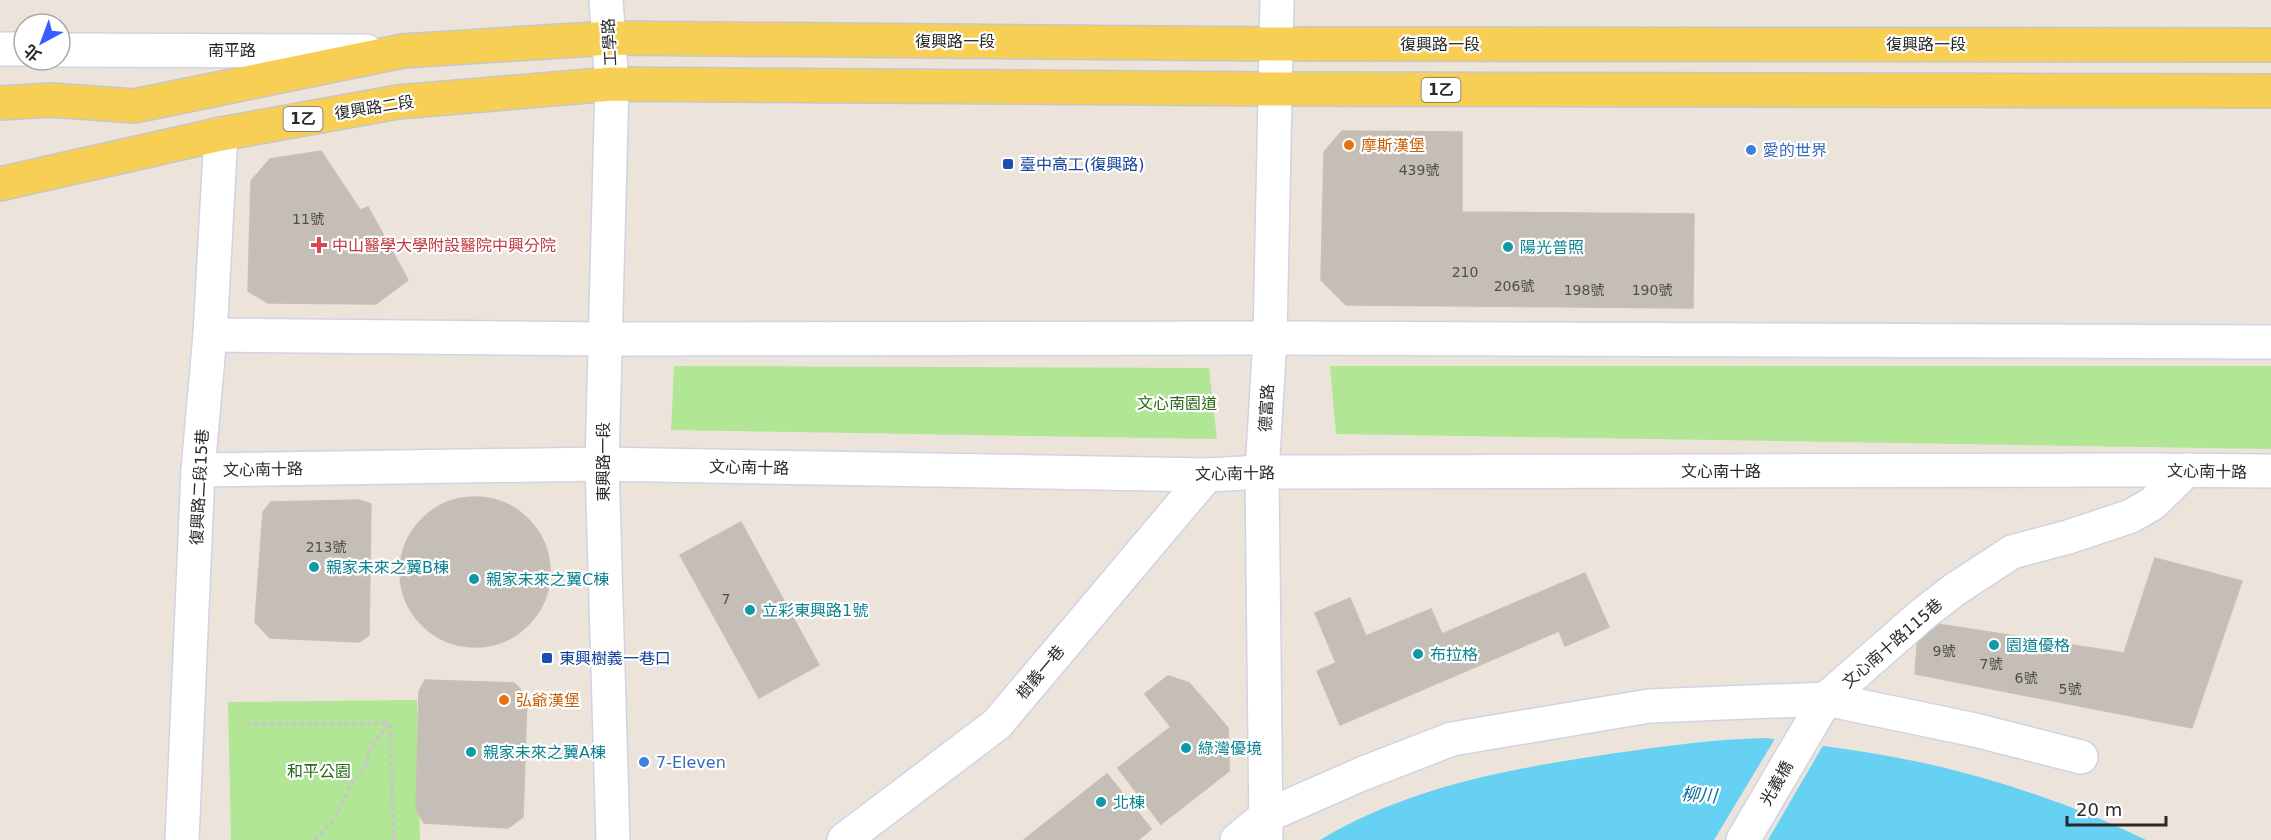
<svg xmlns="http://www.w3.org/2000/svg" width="2271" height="840" font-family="'DejaVu Sans','Noto Sans TC',sans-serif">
	<rect width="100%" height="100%" fill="#ece4da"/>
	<g fill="#b1e694">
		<polygon points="674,366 1209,368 1217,439 671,430"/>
		<polygon points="1330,366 2271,366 2271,449 1336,434"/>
		<polygon points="417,700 420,840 231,840 228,702"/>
	</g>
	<path fill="#67d1f4" d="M 1766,738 C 1817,745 1868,751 1919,762 C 1994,778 2077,806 2146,840 L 1320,840 C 1410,786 1513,768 1616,753 C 1666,746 1715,739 1766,738 Z"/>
	<polygon fill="#ece4da" points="1776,737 1825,742 1768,840 1714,840"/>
	<g fill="#c4beb6" stroke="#c8c0b4" stroke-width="1.5">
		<polygon points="1342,131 1462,132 1462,212 1694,214 1693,308 1346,305 1321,280 1324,152"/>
		<polygon points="321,151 360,210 368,207 408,280 376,304 268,303 248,291 251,181 270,159"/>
		<circle cx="475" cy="572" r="75"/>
		<polygon points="359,500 371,504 369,635 359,642 270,638 255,622 263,512 271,502"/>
		<polygon points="741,522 819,665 759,698 680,555"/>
		<polygon points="2155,558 2242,581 2192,728 1915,674 1919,621 2124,653"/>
		<polygon points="1585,573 1609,627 1565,646 1559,631 1340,725 1317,671 1336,663 1315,613 1350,598 1366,636 1431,609 1442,634"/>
		<polygon points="1168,676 1189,683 1228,728 1229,771 1161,824 1118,768 1171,727 1145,694"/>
		<polygon points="1168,676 1189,683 1228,728 1229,771 1161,824 1118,768 1171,727 1145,694"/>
		<polygon points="425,680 514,683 527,696 523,817 508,828 424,823 416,809 419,691"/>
		<polygon points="1107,774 1151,829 1138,840 1024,840"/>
		<polygon points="1107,774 1151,829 1138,840 1024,840"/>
	</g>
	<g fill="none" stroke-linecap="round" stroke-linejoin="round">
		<g stroke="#cfd3e3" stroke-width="36">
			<g id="minor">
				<polyline points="606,0 612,84 602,464 613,840"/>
				<polyline points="0,49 24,49"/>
				<polyline points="60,50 366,51"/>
				<polyline points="210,335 604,339 1270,338 2271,342"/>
				<polyline points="198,470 602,464 1207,475 1262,472 2148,470 2271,471"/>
				<polyline points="1266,835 1262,472 1270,338 1277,0"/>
				<polyline points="182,840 198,470 210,335 221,134"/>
				<polyline points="844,840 997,724 1207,475"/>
				<polyline points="1237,840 1266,816 1364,773 1452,739 1649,706 1826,699 1975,730 2081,757"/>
				<polyline points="1743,840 1826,699 1923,614 1954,590 2012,552 2068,537 2131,516 2152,504 2187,470"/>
			</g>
		</g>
		<g stroke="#c7c7c7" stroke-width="36">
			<g id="major">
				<polyline points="0,103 51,100 134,106 403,51 610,38 1276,44 2271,45"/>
				<polyline points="0,184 221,134 398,102 612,84 1275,89 2271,91"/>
			</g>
		</g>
		<g stroke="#c7c7c7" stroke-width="4" stroke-dasharray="4.5 3" stroke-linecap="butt">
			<polyline points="247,724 390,723"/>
			<polyline points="390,724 394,840"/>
			<polyline points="315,840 336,817 352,782 366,767 369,750 390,723"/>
		</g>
		<use href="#minor" stroke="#fff" stroke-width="33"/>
		<use href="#major" stroke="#f7cf54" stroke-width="33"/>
	</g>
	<g fill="#e8710a" stroke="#fff" stroke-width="2">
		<circle cx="1349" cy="145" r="6"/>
		<circle cx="504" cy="700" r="6"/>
	</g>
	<g fill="#3f7fe0" stroke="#fff" stroke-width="2">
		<circle cx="1751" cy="150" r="6"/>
		<circle cx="644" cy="762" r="6"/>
	</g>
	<g fill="#1a4fb4" stroke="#fff" stroke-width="2">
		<rect x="1002" y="158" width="12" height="12" rx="3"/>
		<rect x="541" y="652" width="12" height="12" rx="3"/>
	</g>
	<path fill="#e0444e" stroke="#fff" stroke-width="2" d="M316 236h6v6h6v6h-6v6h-6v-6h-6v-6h6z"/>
	<g fill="#0f9aa8" stroke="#fff" stroke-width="2">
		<circle cx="1508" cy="247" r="6"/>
		<circle cx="314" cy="567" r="6"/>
		<circle cx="474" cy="579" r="6"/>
		<circle cx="750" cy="610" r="6"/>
		<circle cx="1994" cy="645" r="6"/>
		<circle cx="1418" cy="654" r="6"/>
		<circle cx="1186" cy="748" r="6"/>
		<circle cx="471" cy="752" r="6"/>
		<circle cx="1101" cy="802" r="6"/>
	</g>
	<g text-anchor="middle" stroke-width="4.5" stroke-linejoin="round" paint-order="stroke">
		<g font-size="14" fill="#504e4c">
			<text x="1419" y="175">439號</text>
			<text x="308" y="224">11號</text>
			<text x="1465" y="277">210</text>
			<text x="1514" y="291">206號</text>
			<text x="1584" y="295">198號</text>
			<text x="1652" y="295">190號</text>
			<text x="326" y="552">213號</text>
			<text x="726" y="604">7</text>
			<text x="1944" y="656">9號</text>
			<text x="1991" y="669">7號</text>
			<text x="2026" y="683">6號</text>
			<text x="2070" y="694">5號</text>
		</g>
		<g fill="#fff" stroke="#696969" stroke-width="1.5">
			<rect x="1421.5" y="78" width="39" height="24" rx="4.5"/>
			<rect x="283.5" y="107" width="39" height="24" rx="4.5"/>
		</g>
		<g font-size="15" font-weight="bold" fill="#292929">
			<text x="1441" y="95">1乙</text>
			<text x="303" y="124">1乙</text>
		</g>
		<g font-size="16" fill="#292929" stroke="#fff">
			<text x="955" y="47">復興路一段</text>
			<text transform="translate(609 42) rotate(-93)" y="6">工學路</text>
			<text x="1440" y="50">復興路一段</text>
			<text x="1926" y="50">復興路一段</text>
			<text x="232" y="56">南平路</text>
			<text transform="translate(374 107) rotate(-9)" y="6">復興路二段</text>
			<text transform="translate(1266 408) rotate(-87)" y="6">德富路</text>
			<text transform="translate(603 462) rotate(-90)" y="6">東興路一段</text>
			<text transform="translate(749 467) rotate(1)" y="6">文心南十路</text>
			<text transform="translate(263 469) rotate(-1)" y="6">文心南十路</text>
			<text x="1721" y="477">文心南十路</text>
			<text transform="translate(2207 471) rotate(1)" y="6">文心南十路</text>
			<text transform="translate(1235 473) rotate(-1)" y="6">文心南十路</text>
			<text transform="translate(199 487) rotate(-87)" y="6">復興路二段15巷</text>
			<text transform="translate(1892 643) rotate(-41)" y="6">文心南十路115巷</text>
			<text transform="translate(1040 672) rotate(-50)" y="6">樹義一巷</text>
			<text transform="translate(1776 783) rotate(-60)" y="6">光義橋</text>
		</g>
		<g font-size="16" fill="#c56008" stroke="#fff" text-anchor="start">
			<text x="1361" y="151">摩斯漢堡</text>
			<text x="516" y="706">弘爺漢堡</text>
		</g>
		<g font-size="16" fill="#366cbe" stroke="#fff" text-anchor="start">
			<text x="1763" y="156">愛的世界</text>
			<text x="656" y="768">7-Eleven</text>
		</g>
		<g font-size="16" fill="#164399" stroke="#fff" text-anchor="start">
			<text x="1020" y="170">臺中高工(復興路)</text>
			<text x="559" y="664">東興樹義一巷口</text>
		</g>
		<g font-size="16" fill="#be3a42" stroke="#fff" text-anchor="start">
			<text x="332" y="251">中山醫學大學附設醫院中興分院</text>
		</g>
		<g font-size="16" fill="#0d838f" stroke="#fff" text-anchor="start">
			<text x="1520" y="253">陽光普照</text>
			<text x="326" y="573">親家未來之翼B棟</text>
			<text x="486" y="585">親家未來之翼C棟</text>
			<text x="762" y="616">立彩東興路1號</text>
			<text x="2006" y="651">園道優格</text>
			<text x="1430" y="660">布拉格</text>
			<text x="1198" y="754">綠灣優境</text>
			<text x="483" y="758">親家未來之翼A棟</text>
			<text x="1113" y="808">北棟</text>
		</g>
		<g font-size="16" fill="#286a16" stroke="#fff">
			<text x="1177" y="409">文心南園道</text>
			<text x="319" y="777">和平公園</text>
		</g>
		<g font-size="18" font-style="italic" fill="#076da0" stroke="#fff">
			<text transform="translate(1699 795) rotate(4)" y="6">柳川</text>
		</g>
	</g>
	<g transform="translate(42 42) rotate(221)"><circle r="28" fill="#ffffff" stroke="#a9a9a9" stroke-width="1.5"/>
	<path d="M0-4.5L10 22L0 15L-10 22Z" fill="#355dff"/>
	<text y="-9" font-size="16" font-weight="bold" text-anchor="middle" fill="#292929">北</text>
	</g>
	<path d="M2067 816v9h99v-9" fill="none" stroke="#292929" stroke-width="3"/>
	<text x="2076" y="816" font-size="18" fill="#292929" stroke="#ffffff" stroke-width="4.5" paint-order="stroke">20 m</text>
</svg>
